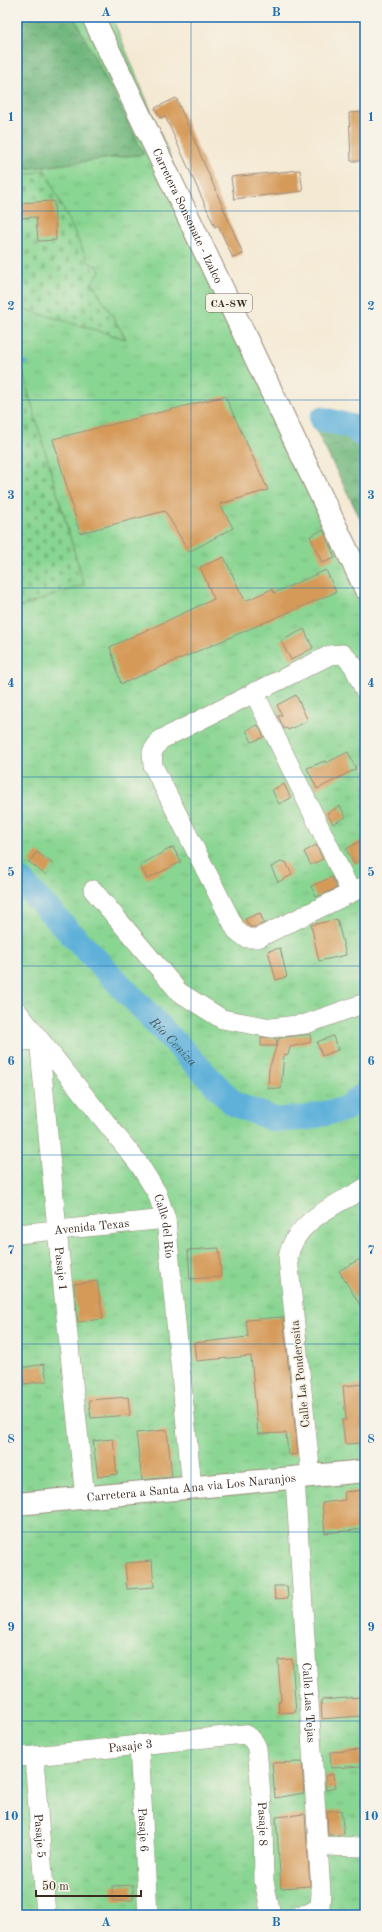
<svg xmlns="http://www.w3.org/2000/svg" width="382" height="1932" font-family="'Old Standard TT',serif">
	<defs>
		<pattern id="grass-tufts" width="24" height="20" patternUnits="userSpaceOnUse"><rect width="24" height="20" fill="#89d592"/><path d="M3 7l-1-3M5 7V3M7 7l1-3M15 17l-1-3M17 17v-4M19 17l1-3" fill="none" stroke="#77b77d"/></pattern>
		<pattern id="forest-crowns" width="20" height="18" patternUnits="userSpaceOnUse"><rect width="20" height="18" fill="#6eb67c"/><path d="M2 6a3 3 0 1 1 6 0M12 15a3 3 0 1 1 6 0" fill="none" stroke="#5c9465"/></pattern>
		<pattern id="cemetery-stones" width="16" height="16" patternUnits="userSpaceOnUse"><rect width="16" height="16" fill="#89d592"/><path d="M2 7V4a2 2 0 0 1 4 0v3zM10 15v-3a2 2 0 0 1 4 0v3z" fill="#77b77d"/></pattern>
	</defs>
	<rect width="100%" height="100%" fill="#f7f3e8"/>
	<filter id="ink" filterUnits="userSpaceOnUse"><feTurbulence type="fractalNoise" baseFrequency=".025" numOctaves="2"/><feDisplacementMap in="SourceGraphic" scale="8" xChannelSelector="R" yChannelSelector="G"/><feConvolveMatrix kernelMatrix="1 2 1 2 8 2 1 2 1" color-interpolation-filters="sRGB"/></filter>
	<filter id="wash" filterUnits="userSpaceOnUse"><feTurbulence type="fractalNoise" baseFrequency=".012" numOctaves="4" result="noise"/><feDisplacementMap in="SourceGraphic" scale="16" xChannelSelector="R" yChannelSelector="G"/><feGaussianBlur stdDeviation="0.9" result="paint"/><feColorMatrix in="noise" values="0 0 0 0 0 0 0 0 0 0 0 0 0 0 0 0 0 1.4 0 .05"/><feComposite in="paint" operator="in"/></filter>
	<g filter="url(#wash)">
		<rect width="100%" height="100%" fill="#f4e9d3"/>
		<polygon fill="url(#grass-tufts)" stroke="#628058" points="17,17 112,17 212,258 365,570 365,1915 17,1915"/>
		<g fill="url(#forest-crowns)" stroke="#54704d">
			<polygon points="17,17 74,17 144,154 17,170"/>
			<polygon points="315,428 351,433 365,443 365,528"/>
		</g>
		<g fill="url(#cemetery-stones)" stroke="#628058">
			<polygon points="45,170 89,263 97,266 100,271 92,282 126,339 17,307 17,177"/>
			<polygon points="17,354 84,585 17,608"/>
		</g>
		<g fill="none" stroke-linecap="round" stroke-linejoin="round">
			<polyline stroke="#5eb1da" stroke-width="4" points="17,361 26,363"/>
			<g stroke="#5eb1da" stroke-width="25">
				<polyline points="322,419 353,427 365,437"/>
				<path id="s1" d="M 17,877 L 234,1104 L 276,1120 L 305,1118 L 345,1109 L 365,1094"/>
			</g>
		</g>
		<g id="blocks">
			<g fill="#d59a58">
				<polygon points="176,98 243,254 233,258 218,225 215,227 165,116 160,118 155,108"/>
				<polygon points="365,112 365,161 351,161 349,113"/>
				<polygon points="300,170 303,191 234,199 231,177"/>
				<polygon points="54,201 56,240 38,241 36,217 17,218 17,203"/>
				<polygon points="225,396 268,490 220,504 233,528 189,552 165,511 80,533 53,439"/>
				<polygon points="323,530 335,558 322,563 310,536"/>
				<polygon points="224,557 245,601 272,589 274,593 326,570 336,592 121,684 110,647 214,599 200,567"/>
				<polygon points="304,629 313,648 291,660 281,641"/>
				<polygon points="296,695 308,721 288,730 287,728 284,729 278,716 282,715 277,705"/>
				<polygon points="258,725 264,737 252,742 246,730"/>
				<polygon points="348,752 356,769 317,789 307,768 325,761 326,763"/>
				<polygon points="284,784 291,798 279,804 272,790"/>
				<polygon points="340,806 346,817 333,824 327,813"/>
				<polygon points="365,838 365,858 354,864 346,849"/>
				<polygon points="316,845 323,859 311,865 304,852"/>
				<polygon points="173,847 181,862 147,879 140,865"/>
				<polygon points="37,852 54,865 46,875 29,862"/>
				<polygon points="281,862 286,862 292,875 278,882 271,867"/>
				<polygon points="332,877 337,888 316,897 311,886"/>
				<polygon points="260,913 264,923 255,927 250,927 245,919"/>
				<polygon points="337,919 346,955 319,961 311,925"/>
				<polygon points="280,948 287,977 276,980 268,951"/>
				<polygon points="310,1034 311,1042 290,1047 288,1055 284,1054 281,1089 268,1088 269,1069 279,1038"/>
				<polygon points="333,1036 338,1050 322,1056 317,1042"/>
				<polygon points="261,1037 276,1038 277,1046 261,1046"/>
				<polygon points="219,1248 221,1277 190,1279 188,1250"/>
				<polygon points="365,1256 365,1313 339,1271"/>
				<polygon points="97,1281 103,1319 78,1322 74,1284"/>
				<polygon points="283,1317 298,1454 288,1455 286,1433 258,1434 251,1356 196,1361 194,1343 248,1337 246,1320"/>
				<polygon points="44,1364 47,1381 24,1384 21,1368"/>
				<polygon points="365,1384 365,1429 362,1429 363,1443 345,1444 342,1420 346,1420 343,1386"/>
				<polygon points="128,1397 130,1415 91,1418 89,1400"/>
				<polygon points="167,1430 172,1477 142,1480 136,1433"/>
				<polygon points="113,1439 117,1474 98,1477 93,1441"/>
				<polygon points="363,1490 365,1492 365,1529 325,1533 322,1503 345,1500 344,1492"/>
				<polygon points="152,1561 154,1587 127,1589 125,1563"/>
				<polygon points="274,1586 287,1586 288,1598 275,1599"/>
				<polygon points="292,1659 296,1712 279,1713 278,1701 281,1701 278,1660"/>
				<polygon points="361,1697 361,1716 322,1719 321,1700"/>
				<polygon points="361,1750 362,1766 331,1768 330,1752"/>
				<polygon points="302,1762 304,1793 275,1798 272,1763"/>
				<polygon points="333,1774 336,1788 326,1790 325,1776"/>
				<polygon points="341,1810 344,1834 328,1835 327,1811"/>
				<polygon points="305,1814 310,1886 281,1888 276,1817"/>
				<polygon points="133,1885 133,1900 113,1901 112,1886"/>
			</g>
		</g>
	</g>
	<g filter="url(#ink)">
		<use href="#blocks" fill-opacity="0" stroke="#988a78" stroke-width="1"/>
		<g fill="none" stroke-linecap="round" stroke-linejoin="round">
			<g stroke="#988a78" stroke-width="20">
				<g id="minor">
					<polyline points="365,691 353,665 343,654 330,655 160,740 152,752 153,766 236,930 246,938 258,938 365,886"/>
					<polyline points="254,692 351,892"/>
					<polyline points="93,890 179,992 222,1019 271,1028 306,1024 365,1003"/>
					<path id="s2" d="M 17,1011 L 139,1164 L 157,1193 L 166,1219 L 192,1488"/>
					<path id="s3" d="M 17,1042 L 39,1039 L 57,1230 L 85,1498"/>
					<path id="s4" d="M 17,1234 L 166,1219"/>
					<path d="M 311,1476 L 288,1258 C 294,1221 336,1205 365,1188"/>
					<path id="s5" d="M 295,1478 L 321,1893 L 320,1907 L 308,1914 L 301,1915"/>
					<path id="s6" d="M 139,1744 L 148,1915"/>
					<path id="s7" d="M 34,1756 L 46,1915"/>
					<path id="s8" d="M 17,1757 L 34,1756 L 244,1734 C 251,1738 254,1740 257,1748 L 263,1818 L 264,1881 L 271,1915"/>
					<polyline points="317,1846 365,1847"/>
				</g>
			</g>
			<g stroke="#988a78" stroke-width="24">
				<g id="major">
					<path id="s9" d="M 93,17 L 365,588"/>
					<path id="s10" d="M 17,1504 L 365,1471"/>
				</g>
			</g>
			<use href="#minor" stroke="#fff" stroke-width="19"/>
			<use href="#major" stroke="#fff" stroke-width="22"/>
		</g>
	</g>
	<path fill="none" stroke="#1f6fb2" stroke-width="1" stroke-opacity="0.55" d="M 191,17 L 191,1915M 17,211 L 365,211M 17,400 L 365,400M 17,588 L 365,588M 17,777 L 365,777M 17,966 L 365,966M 17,1155 L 365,1155M 17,1344 L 365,1344M 17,1532 L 365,1532M 17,1721 L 365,1721"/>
	<g text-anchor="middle" stroke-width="4" stroke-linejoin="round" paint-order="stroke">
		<rect fill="#f7f3e8" stroke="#73665b" stroke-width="1" x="206" y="294" width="46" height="18" rx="3"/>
		<g font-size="11" font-weight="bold" fill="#3b2a1e">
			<text x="229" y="307">CA-8W</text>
		</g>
		<g font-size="12" fill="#3b2a1e" stroke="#f7f3e8">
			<text dy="4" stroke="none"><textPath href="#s9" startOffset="220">Carretera Sonsonate - Izalco</textPath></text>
			<text dy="4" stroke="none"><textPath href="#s2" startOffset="264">Calle del Río</textPath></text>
			<text dy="4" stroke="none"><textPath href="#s4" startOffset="75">Avenida Texas</textPath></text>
			<text dy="4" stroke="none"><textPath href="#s3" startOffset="253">Pasaje 1</textPath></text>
			<text transform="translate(300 1374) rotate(-96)" y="4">Calle La Ponderosita</text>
			<text dy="4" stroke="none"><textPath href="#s10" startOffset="175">Carretera a Santa Ana via Los Naranjos</textPath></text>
			<text dy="4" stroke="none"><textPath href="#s5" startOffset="225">Calle Las Tejas</textPath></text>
			<text dy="4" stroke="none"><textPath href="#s8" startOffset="114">Pasaje 3</textPath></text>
			<text dy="4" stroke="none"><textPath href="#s8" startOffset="324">Pasaje 8</textPath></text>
			<text dy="4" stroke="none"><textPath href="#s6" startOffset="86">Pasaje 6</textPath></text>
			<text dy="4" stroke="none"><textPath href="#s7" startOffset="80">Pasaje 5</textPath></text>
		</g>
		<g font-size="13" font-style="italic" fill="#475960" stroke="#f7f3e8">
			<text dy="5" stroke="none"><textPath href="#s1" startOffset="227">Río Ceniza</textPath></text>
		</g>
	</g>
	<rect width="382" height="1932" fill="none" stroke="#f7f3e8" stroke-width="44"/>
	<path d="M36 1890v6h105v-6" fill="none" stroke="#3b2a1e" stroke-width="2"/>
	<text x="42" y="1890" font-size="12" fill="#3b2a1e" stroke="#f7f3e8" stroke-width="3" paint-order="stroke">50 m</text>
	<rect x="22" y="22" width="338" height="1888" fill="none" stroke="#1f6fb2" stroke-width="1.5"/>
	<g font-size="13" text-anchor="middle" font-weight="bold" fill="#1f6fb2">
		<text x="106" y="16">A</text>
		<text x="276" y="16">B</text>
		<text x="11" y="121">1</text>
		<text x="371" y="121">1</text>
		<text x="11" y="310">2</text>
		<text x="371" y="310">2</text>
		<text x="11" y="499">3</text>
		<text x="371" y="499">3</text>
		<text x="11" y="687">4</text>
		<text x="371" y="687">4</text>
		<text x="11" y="876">5</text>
		<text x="371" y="876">5</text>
		<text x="11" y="1065">6</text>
		<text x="371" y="1065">6</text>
		<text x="11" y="1254">7</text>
		<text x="371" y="1254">7</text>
		<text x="11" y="1443">8</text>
		<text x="371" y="1443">8</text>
		<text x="11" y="1631">9</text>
		<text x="371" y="1631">9</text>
		<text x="11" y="1820">10</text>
		<text x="371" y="1820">10</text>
		<text x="106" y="1926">A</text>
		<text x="276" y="1926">B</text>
	</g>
</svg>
